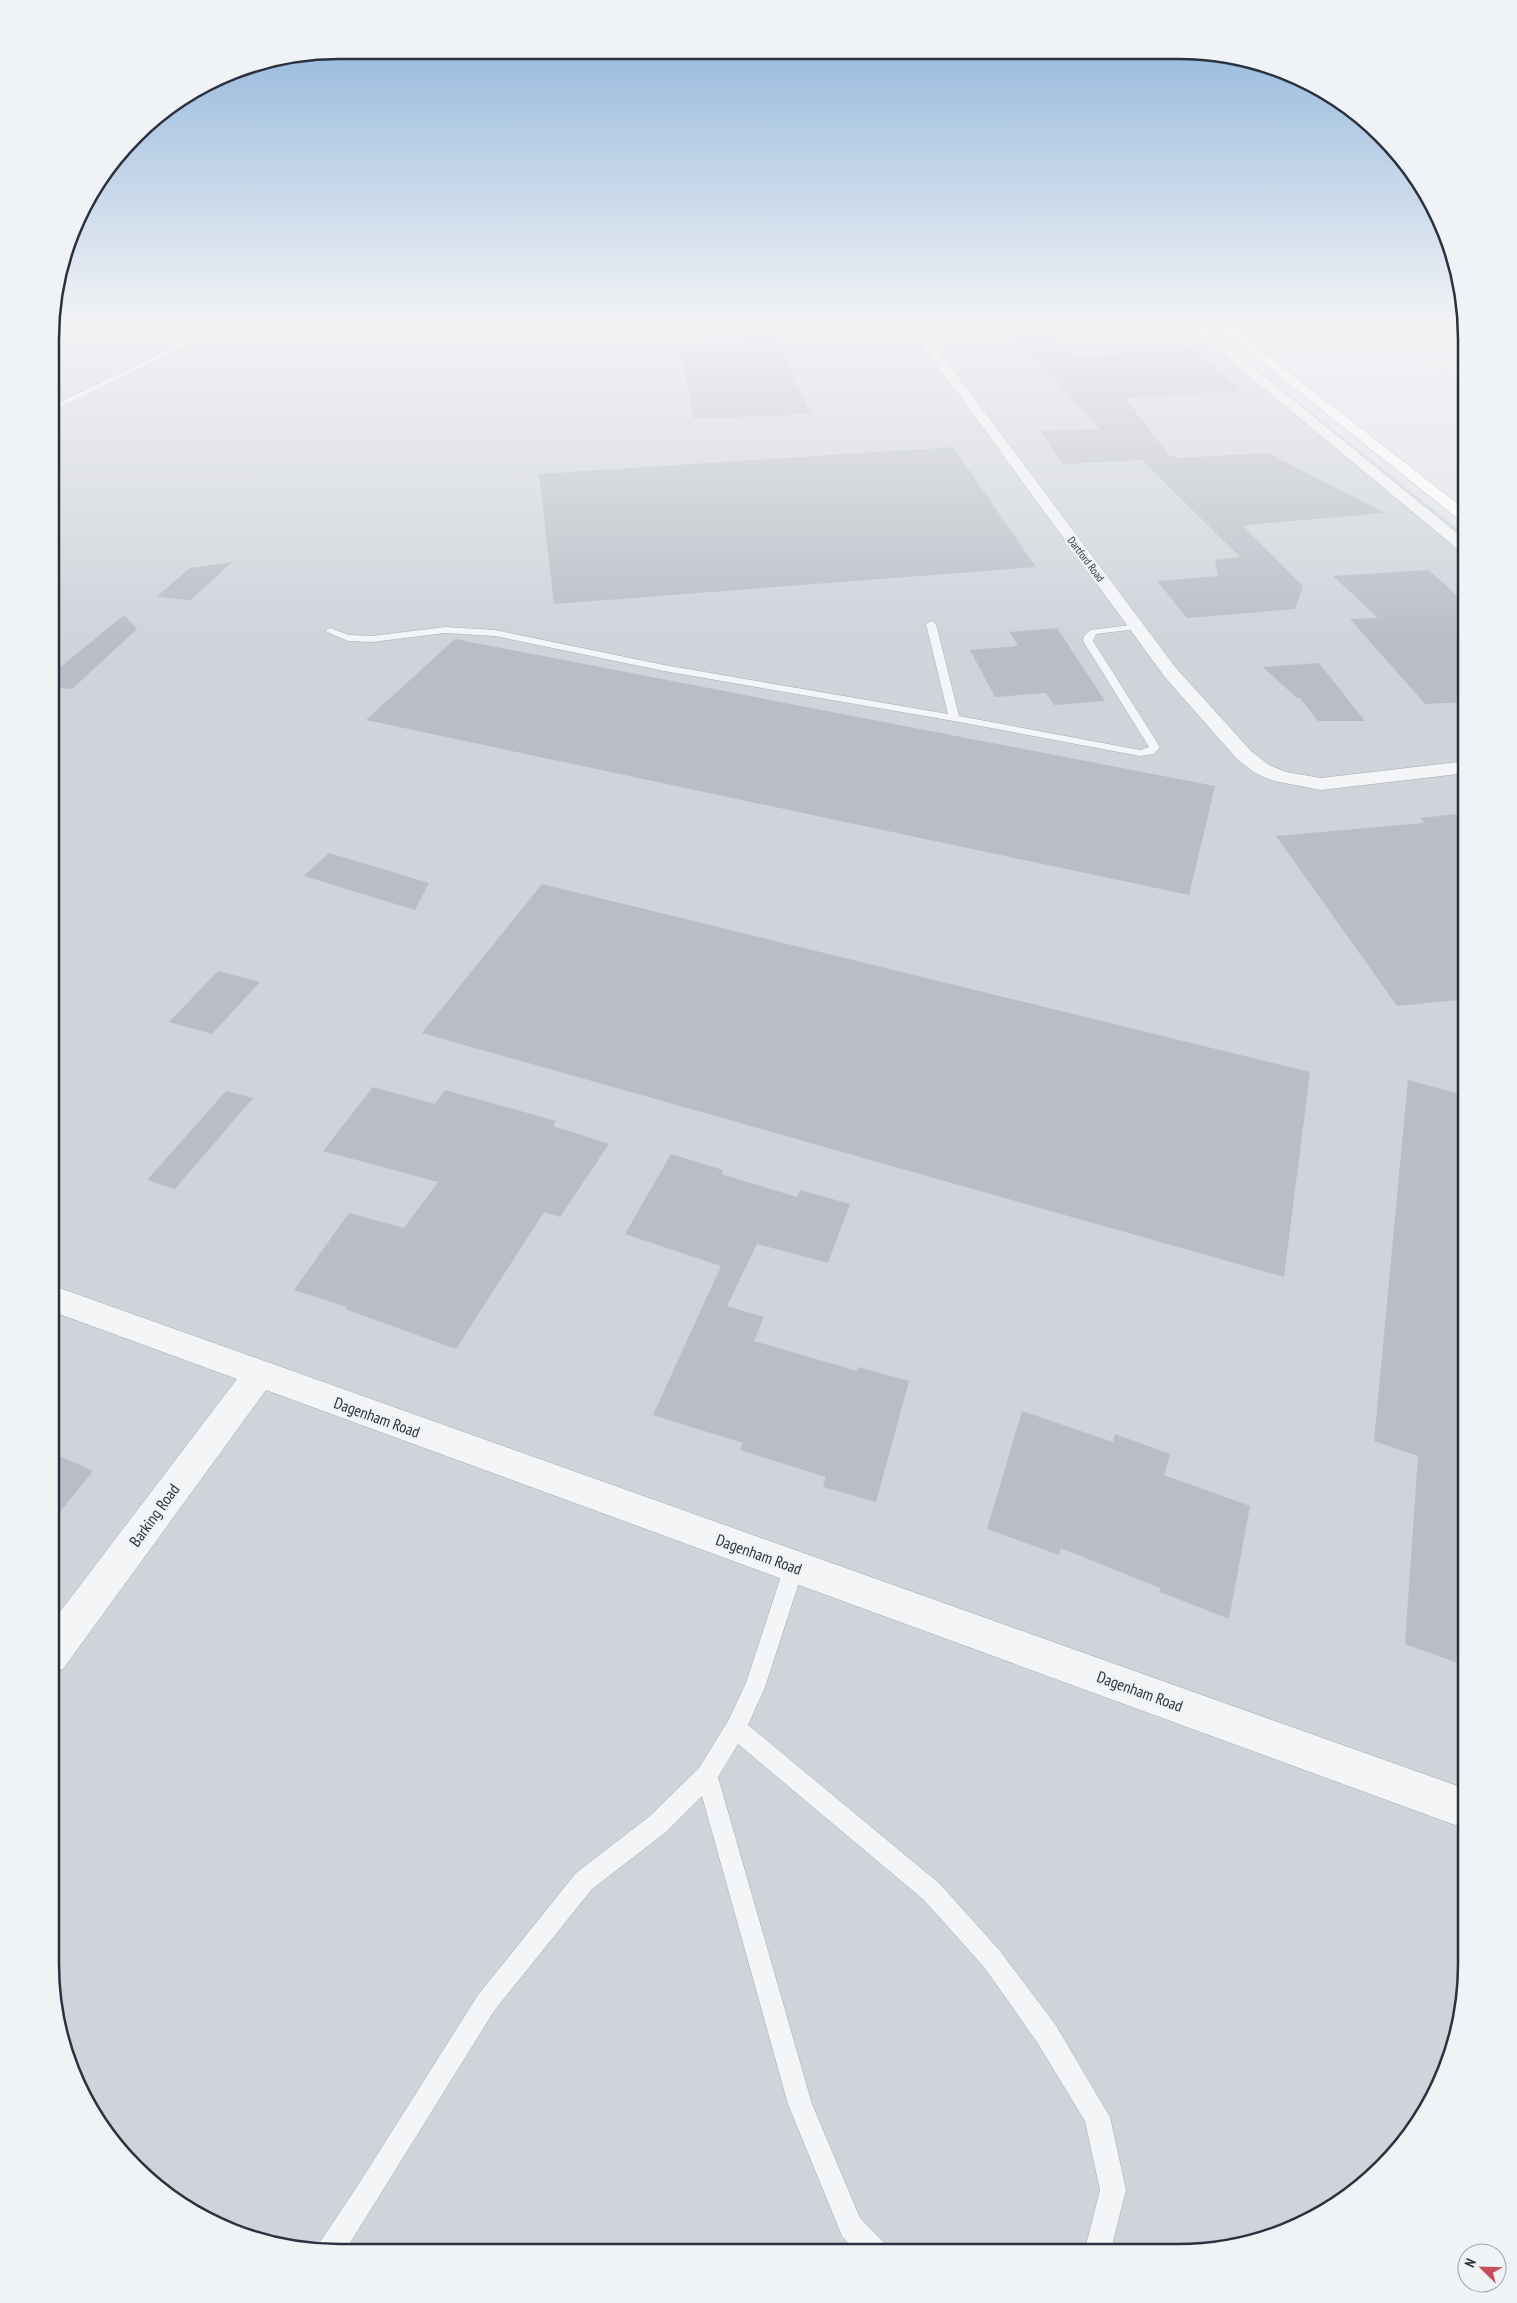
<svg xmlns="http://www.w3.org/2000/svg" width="1517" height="2303" font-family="'PT Sans Narrow',sans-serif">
	<rect width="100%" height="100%" fill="#e1e4e9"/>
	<polygon fill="#cfd3da" points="52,322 1198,322 1467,536 1466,1984 1452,2057 1418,2125 1368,2182 1289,2231 1179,2253 301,2251 228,2231 163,2194 110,2140 72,2075 50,1964"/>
	<g fill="#b9bdc5">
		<polygon points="1002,322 1041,322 1074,357 1192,349 1243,391 1125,398 1170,456 1175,456 1177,458 1268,453 1385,513 1246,525 1247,526 1243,526 1303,586 1295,609 1187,618 1157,581 1218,576 1215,560 1240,557 1142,460 1063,464 1040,431 1100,429"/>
		<polygon points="774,338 811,414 694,419 679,344"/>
		<polygon points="953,447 1036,567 554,604 539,474"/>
		<polygon points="232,562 191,600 156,597 190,568"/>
		<polygon points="1429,570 1467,605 1467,702 1425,704 1350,619 1378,618 1333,576"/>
		<polygon points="124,615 137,629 72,689 52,687 52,674"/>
		<polygon points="1057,628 1105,701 1054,705 1046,693 995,697 970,650 1018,646 1010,632"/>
		<polygon points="455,639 1215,786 1189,895 366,720"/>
		<polygon points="1319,663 1365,721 1318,721 1300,698 1297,698 1263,667"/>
		<polygon points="1467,813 1467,999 1397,1006 1276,836 1424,823 1420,818"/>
		<polygon points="329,853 429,883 415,910 304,876"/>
		<polygon points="542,884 1310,1072 1284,1277 422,1033"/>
		<polygon points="218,971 260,982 212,1034 169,1022"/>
		<polygon points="1408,1080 1467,1096 1466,1666 1405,1644 1418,1456 1374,1441"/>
		<polygon points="373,1087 435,1104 445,1090 556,1121 553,1126 609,1144 560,1217 544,1212 456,1349 345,1309 347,1307 294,1290 349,1213 404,1228 438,1182 323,1151"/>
		<polygon points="226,1091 253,1098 175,1189 147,1180"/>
		<polygon points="671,1154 723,1170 721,1174 797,1197 800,1190 850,1204 828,1263 757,1244 727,1306 764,1317 754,1341 857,1371 858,1367 909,1381 876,1502 823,1487 826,1477 740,1450 743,1443 653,1415 721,1266 625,1234"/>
		<polygon points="1022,1411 1113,1442 1115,1434 1170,1454 1164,1475 1250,1506 1229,1619 1160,1592 1160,1588 1061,1548 1059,1555 987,1529"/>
		<polygon points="51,1452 93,1471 51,1523"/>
	</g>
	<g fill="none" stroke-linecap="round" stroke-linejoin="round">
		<g stroke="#a7abb3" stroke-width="1">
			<g id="lane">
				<polygon points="225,322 234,322 52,411 52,406"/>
				<polygon points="1400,339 1404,339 1438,363 1467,369 1467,373 1434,366 1400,341"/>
				<polygon points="931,621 936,624 959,716 1140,750 1149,747 1083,641 1084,636 1090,630 1139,624 1139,628 1136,629 1096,634 1093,641 1160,747 1154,754 1140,756 954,721 664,671 495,636 445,633 372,642 348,641 325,631 330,628 349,635 372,636 445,627 495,630 664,665 948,714 926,624"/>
				<polygon points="794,1558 801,1560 804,1567 765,1687 748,1725 940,1884 1000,1951 1055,2024 1110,2117 1126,2190 1110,2253 1084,2253 1100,2190 1085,2121 1037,2042 984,1967 924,1900 738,1744 718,1777 812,2104 860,2218 884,2243 888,2252 857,2252 842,2236 788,2104 702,1796 666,1832 592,1889 494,2011 345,2251 316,2251 320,2242 360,2182 478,1995 576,1873 650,1816 699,1768 728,1721 746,1683 784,1567 787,1560"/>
			</g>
		</g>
		<g stroke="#a7abb3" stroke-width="1">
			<g id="street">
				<polygon points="906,322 917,322 1176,668 1251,751 1269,765 1286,772 1321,778 1467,761 1467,773 1321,790 1274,781 1255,773 1237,759 1164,676"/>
				<polygon points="1184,322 1197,322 1467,541 1467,554 1461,552"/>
				<polygon points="51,1285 1466,1789 1466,1829 266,1390 63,1669 50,1674 50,1625 237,1379 51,1311"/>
			</g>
		</g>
		<g stroke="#a7abb3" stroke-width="1">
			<polygon id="secondary" points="1212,322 1225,322 1467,511 1467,524 1462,522"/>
		</g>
		<use href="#lane" fill="#f4f5f7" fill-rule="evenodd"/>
		<use href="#street" fill="#f4f5f7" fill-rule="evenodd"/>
		<use href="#secondary" fill="#fff" fill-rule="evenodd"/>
	</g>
	<linearGradient id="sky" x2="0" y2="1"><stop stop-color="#8bb2da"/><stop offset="0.5" stop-color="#f2f3f5"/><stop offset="1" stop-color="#f2f3f5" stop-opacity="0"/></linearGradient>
	<rect width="1517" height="645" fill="url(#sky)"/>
	<g text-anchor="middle" stroke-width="5" stroke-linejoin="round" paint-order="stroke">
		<g font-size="11" fill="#2b313f" stroke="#f0f3f6">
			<text transform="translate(1086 559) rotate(53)" y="4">Dartford Road</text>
		</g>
		<g font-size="16" fill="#2b313f" stroke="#f0f3f6">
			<text transform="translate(377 1417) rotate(20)" y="6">Dagenham Road</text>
			<text transform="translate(154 1515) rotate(-54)" y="6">Barking Road</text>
			<text transform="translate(759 1554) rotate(20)" y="6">Dagenham Road</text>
			<text transform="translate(1140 1691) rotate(20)" y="6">Dagenham Road</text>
		</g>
	</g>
	<path d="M0 0H1517V2303H0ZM339 59H1178A280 280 0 0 1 1458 339V1964A280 280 0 0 1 1178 2244H339A280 280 0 0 1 59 1964V339A280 280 0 0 1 339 59Z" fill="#f0f3f6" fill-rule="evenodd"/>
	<path fill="none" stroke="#2b313f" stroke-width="2.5" d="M339 59H1178A280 280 0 0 1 1458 339V1964A280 280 0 0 1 1178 2244H339A280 280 0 0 1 59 1964V339A280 280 0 0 1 339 59Z"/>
	<g transform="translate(1482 2268) rotate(293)"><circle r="24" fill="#f0f3f6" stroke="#a1a5ad"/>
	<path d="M0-4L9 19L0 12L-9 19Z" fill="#c54f5b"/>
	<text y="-8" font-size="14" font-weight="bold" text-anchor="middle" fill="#2b313f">N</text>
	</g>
</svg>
